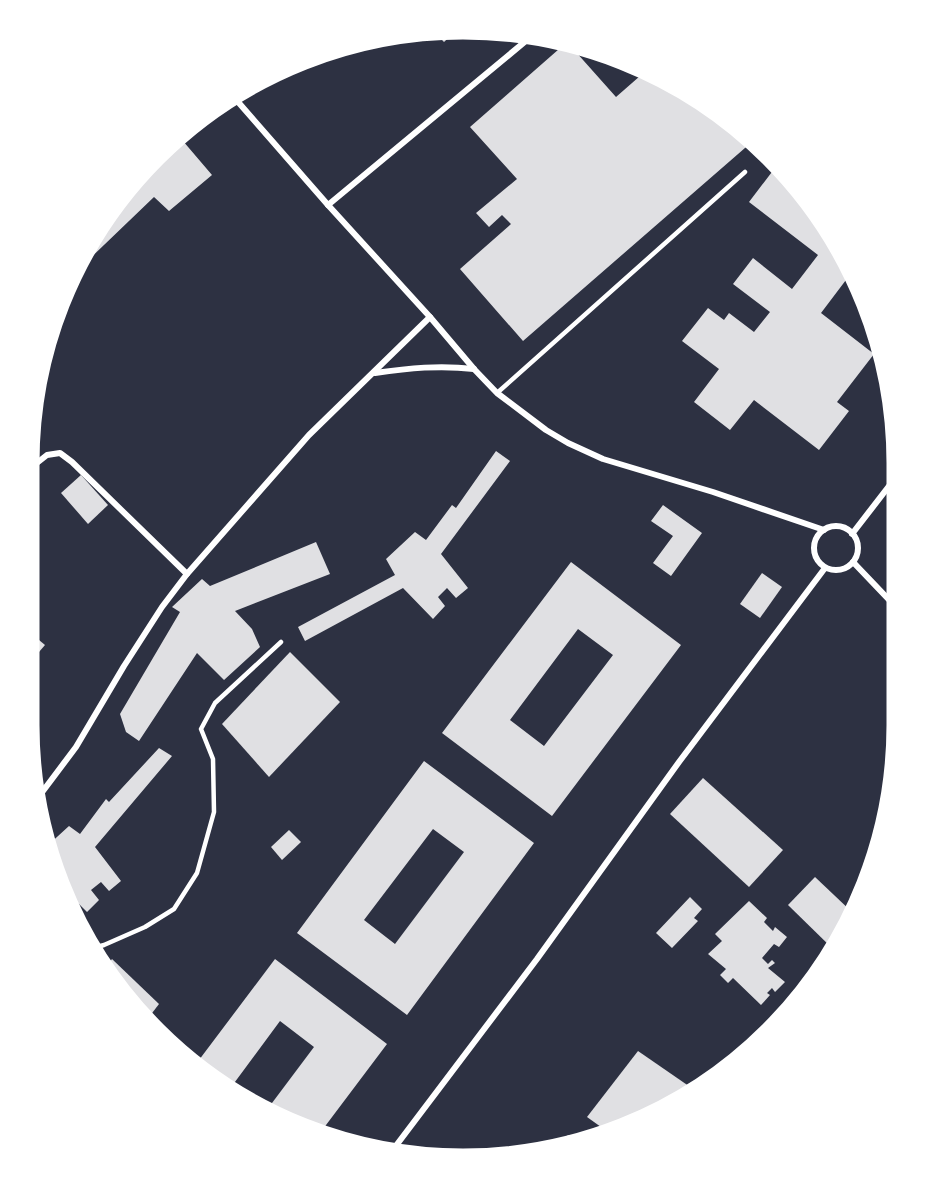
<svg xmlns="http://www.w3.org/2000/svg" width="925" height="1187" font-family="Arial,sans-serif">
	<rect width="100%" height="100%" fill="#2d3142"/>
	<g fill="#e0e0e3" fill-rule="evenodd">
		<polygon points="458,29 444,42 432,30"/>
		<polygon points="567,42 616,97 648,69 658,74 670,87 674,84 727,117 753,141 523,341 460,269 511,224 502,215 489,227 476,213 517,179 470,127"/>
		<polygon points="177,134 212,175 169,211 154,197 79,269 117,197"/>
		<polygon points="778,164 790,175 839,244 856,282 849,276 821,313 874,354 837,402 849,411 819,450 754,400 730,430 694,402 719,369 682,341 708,308 724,320 729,313 754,332 770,312 733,284 753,258 792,289 818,255 749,202"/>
		<polygon points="496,451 510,461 441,554 468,588 456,598 447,588 438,597 445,606 433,619 403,588 305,641 298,627 395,575 386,559 415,532 426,540 452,505 456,508"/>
		<polygon points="81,475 108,505 88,524 61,493"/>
		<polygon points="663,505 702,533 671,576 653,563 673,536 651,521"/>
		<polygon points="316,542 330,574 235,611 252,629 260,647 224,680 197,653 139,741 126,732 120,714 180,612 172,607 202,579 210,586"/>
		<path d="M 571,562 L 681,645 L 552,816 L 442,733 ZM 578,629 L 613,655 L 544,746 L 510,720 Z"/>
		<polygon points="762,573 782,587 760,618 740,604"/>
		<polygon points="27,630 45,645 27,666"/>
		<polygon points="290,652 340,702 269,777 222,724"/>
		<polygon points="159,748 172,756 95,847 121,881 109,891 101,882 91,890 99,900 87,912 63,888 46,847 69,826 80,834 106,799 109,802"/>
		<path d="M 424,761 L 534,843 L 407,1015 L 297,933 ZM 433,829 L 464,852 L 395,944 L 364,920 Z"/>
		<polygon points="703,778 783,850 749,887 670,814"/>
		<polygon points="289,830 301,842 282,860 271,847"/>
		<polygon points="815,877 853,913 834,950 788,905"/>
		<polygon points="690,897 702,909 694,918 698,921 672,948 656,933"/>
		<polygon points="749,901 767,918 764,922 773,931 775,927 787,937 779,947 774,944 762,958 768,964 772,960 775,963 768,968 785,982 775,992 772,988 767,993 770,995 761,1005 733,978 728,983 720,975 726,969 708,954 722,941 715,934"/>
		<polygon points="112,959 159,1004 146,1021 105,968"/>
		<polygon points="275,959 387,1044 320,1133 266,1111 314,1047 280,1021 229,1090 196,1064"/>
		<polygon points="160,1037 170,1039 183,1053 182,1054"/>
		<polygon points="638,1051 696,1091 681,1101 608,1132 587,1117"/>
		<polygon points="568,1135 580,1143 559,1147"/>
	</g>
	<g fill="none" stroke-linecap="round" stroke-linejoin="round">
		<g stroke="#fff" stroke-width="4.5">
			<polyline points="497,393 745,172"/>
			<polyline points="90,949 104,945 145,927 174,909 197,873 214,812 213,759 201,729 215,703 281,642"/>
		</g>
		<g stroke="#fff" stroke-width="6">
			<polyline points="232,95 328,205 430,317 474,369 497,393 546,430 568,443 603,459 713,492 824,530"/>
			<polyline points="328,205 533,35"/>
			<path d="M 375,373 C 409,368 440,365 474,369"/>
			<polyline points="28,470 47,455 60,453 72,462 187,574"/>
			<circle cx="836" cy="548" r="22"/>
			<polyline points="852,534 896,477"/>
			<polyline points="853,562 894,605"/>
			<polyline points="37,799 76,747 124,666 162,607 187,574 309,435 430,317"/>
			<polyline points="392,1151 537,959 679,762 825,568"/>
		</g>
	</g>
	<path d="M0 0H925V1187H0ZM463 38H463A425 425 0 0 1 888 463V725A425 425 0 0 1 463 1150H463A425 425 0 0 1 38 725V463A425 425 0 0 1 463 38Z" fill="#fff" fill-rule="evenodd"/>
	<path fill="none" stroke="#fff" stroke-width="3" d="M463 38H463A425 425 0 0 1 888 463V725A425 425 0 0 1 463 1150H463A425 425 0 0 1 38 725V463A425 425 0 0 1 463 38Z"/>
</svg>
